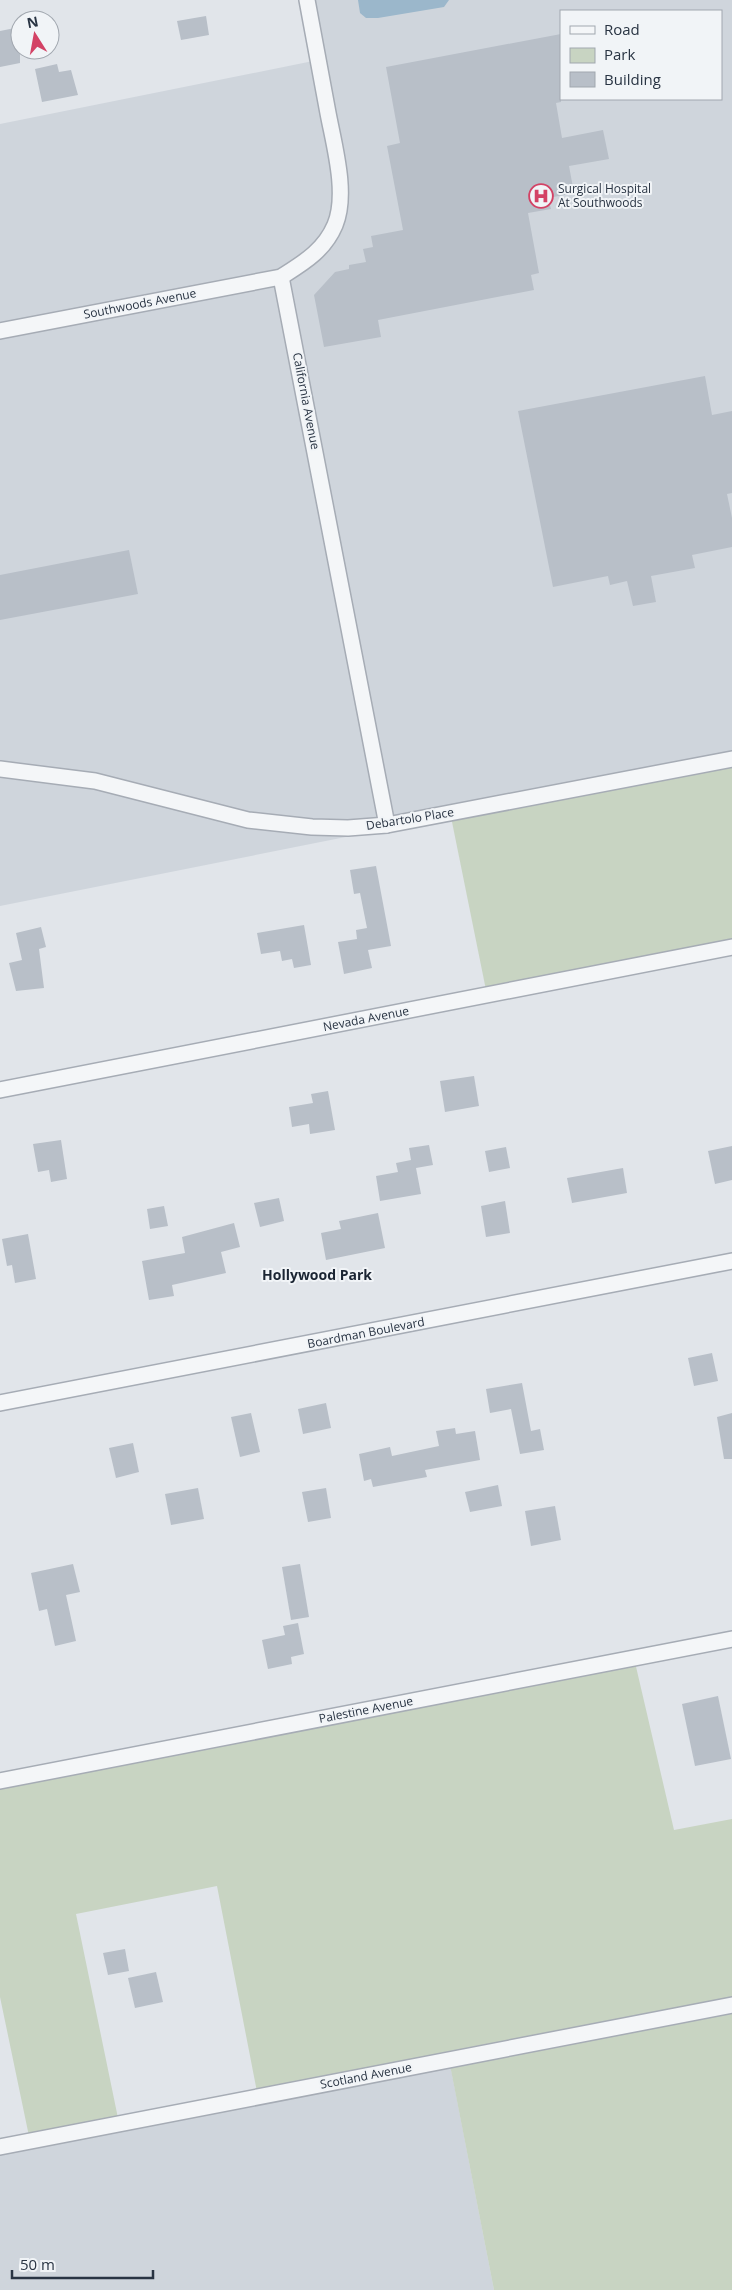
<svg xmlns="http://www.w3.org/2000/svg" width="732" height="2290" font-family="'Open Sans',sans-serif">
	<rect width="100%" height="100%" fill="#e1e5ea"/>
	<g fill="#cfd5dc" fill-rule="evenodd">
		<path d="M 307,0 L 732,0 L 732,760 L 0,906 L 0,124 L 318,60 ZM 561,11 L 721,11 L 721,99 L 561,99 Z"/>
		<polygon points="449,2059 494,2290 0,2290 0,2147"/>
	</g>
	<g fill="#c8d4c2">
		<polygon points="732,759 732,947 487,995 450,812"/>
		<polygon points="634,1658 674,1830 732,1819 732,2290 494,2290 449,2060 258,2097 217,1886 76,1914 119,2123 30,2141 0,1997 0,1781"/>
	</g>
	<polygon fill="#9bb7cb" points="358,0 449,0 444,7 378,18 366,18 360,13"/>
	<g fill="#b8bfc8">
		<polygon points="206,16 209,35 181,40 177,21"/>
		<polygon points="20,27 20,63 0,67 0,31"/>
		<polygon points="561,34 561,102 556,103 562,138 603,130 609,159 569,166 574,193 548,198 551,209 528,213 539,273 531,275 534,290 378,320 381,337 324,347 314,295 335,272 349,269 349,265 366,262 363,249 373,247 371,236 403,230 387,146 400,143 386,67"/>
		<polygon points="57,64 59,72 71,70 78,95 42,102 35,69"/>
		<polygon points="705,376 712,415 732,411 732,493 727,494 732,518 732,547 692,555 695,568 651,576 656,602 633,606 627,581 610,585 608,576 553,587 518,411"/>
		<polygon points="129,550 138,594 0,620 0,575"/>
		<polygon points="376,866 391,946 368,950 372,968 344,974 338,942 357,939 356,930 367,928 360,893 354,894 350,870"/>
		<polygon points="304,925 311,965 294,968 292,959 282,961 280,951 261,954 257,933"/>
		<polygon points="41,927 46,947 39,949 44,988 16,991 9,963 22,960 16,933"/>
		<polygon points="474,1076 479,1106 445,1112 440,1081"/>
		<polygon points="328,1091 335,1130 310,1134 309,1124 292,1127 289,1107 313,1103 311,1094"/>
		<polygon points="61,1140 67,1179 51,1182 49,1170 38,1172 33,1144"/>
		<polygon points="429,1145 433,1165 416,1168 421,1194 380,1201 376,1176 398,1172 396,1163 411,1160 409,1148"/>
		<polygon points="732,1146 732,1180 715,1184 708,1151"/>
		<polygon points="506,1147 510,1168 489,1172 485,1151"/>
		<polygon points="623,1168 627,1193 572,1203 567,1178"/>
		<polygon points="279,1198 284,1221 260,1227 254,1203"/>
		<polygon points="505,1201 510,1233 486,1237 481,1206"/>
		<polygon points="164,1206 168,1226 150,1229 147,1209"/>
		<polygon points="378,1213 385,1248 326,1260 321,1233 341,1229 339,1221"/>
		<polygon points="234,1223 240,1247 221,1252 226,1273 172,1285 174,1296 149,1300 142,1261 185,1253 182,1237"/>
		<polygon points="28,1234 36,1279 15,1283 12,1265 7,1266 2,1239"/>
		<polygon points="712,1353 718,1381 694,1386 688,1358"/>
		<polygon points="522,1383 531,1431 540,1429 544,1450 520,1454 511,1409 490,1413 486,1389"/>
		<polygon points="326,1403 331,1428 303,1434 298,1409"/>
		<polygon points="251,1413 260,1452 240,1457 231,1417"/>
		<polygon points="732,1413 732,1459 724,1459 717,1417"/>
		<polygon points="455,1428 456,1434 475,1431 480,1460 425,1470 427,1477 373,1487 371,1479 364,1481 359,1454 390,1447 392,1456 439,1446 436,1431"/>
		<polygon points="133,1443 139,1472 116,1478 109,1448"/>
		<polygon points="498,1485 502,1506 470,1512 465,1492"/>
		<polygon points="198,1488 204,1519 171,1525 165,1494"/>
		<polygon points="326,1488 331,1518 308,1522 302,1492"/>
		<polygon points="555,1506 561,1540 531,1546 525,1511"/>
		<polygon points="73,1564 80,1592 66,1595 76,1641 55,1646 47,1609 39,1611 31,1573"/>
		<polygon points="300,1564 309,1617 291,1620 282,1567"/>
		<polygon points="298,1623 304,1654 291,1657 292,1664 268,1669 262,1640 285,1635 283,1626"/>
		<polygon points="718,1696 731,1759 695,1766 682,1704"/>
		<polygon points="125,1949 129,1971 108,1975 103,1953"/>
		<polygon points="156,1972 163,2002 135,2008 128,1978"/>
	</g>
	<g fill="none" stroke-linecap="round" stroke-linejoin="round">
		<g stroke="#a6acb5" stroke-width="18">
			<g id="minor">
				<polyline points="281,277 387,825"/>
				<path d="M 0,331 L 281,277 C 303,263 324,251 335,225 C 348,194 334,145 328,113 C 321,75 314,37 307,0"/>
				<polyline points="0,769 95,781 248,820 312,827 348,828 387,825 732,759"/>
				<polyline points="0,1090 732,947"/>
				<polyline points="0,1403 732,1261"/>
				<polyline points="0,1781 732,1639"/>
				<polyline points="0,2147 732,2005"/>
			</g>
		</g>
		<use href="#minor" stroke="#f4f6f8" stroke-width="15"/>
	</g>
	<defs>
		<g id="hospital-ring" transform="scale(1.25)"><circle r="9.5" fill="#f1f4f7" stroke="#d34265" stroke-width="1.5"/><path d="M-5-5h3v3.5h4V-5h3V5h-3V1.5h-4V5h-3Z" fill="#d34265"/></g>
	</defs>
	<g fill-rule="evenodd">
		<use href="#hospital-ring" x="541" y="196"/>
	</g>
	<g text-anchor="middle" stroke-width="4" stroke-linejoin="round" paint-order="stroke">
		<g font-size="12" fill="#293443" stroke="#f1f4f7" text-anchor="start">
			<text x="558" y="193">Surgical Hospital<tspan x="558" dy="14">At Southwoods</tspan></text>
		</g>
		<g font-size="12" fill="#293443" stroke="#f1f4f7">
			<text transform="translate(140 304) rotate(-11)" y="4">Southwoods Avenue</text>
			<text transform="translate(306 401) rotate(79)" y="4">California Avenue</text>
			<text transform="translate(410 819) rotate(-9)" y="4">Debartolo Place</text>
			<text transform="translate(366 1019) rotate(-11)" y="4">Nevada Avenue</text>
			<text transform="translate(366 1333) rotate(-11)" y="4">Boardman Boulevard</text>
			<text transform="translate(366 1710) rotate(-11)" y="4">Palestine Avenue</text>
			<text transform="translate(366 2076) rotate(-11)" y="4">Scotland Avenue</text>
		</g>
		<g font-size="14" font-weight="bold" fill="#1b2533" stroke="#f1f4f7">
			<text x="317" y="1280">Hollywood Park</text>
		</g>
	</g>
	<rect x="560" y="10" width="162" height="90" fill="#f1f4f7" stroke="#a1a7af"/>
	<rect x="570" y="26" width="25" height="8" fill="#f4f6f8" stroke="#a1a7af"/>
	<text x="604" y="35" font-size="15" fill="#293443">Road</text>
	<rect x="570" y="48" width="25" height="15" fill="#c8d4c2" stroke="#a1a7af"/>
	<text x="604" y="60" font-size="15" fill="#293443">Park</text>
	<rect x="570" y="72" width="25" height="15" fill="#b8bfc8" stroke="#a1a7af"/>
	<text x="604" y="85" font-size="15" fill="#293443">Building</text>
	<g transform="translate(35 35) rotate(349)"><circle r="24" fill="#f1f4f7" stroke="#a1a7af"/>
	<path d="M0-4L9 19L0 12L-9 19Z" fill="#d34265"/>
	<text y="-8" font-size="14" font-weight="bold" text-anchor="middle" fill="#293443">N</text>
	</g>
	<path d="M12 2270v8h141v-8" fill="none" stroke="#293443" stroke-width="2.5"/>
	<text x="20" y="2270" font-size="15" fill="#293443" stroke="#f1f4f7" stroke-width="4" paint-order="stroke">50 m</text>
</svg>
